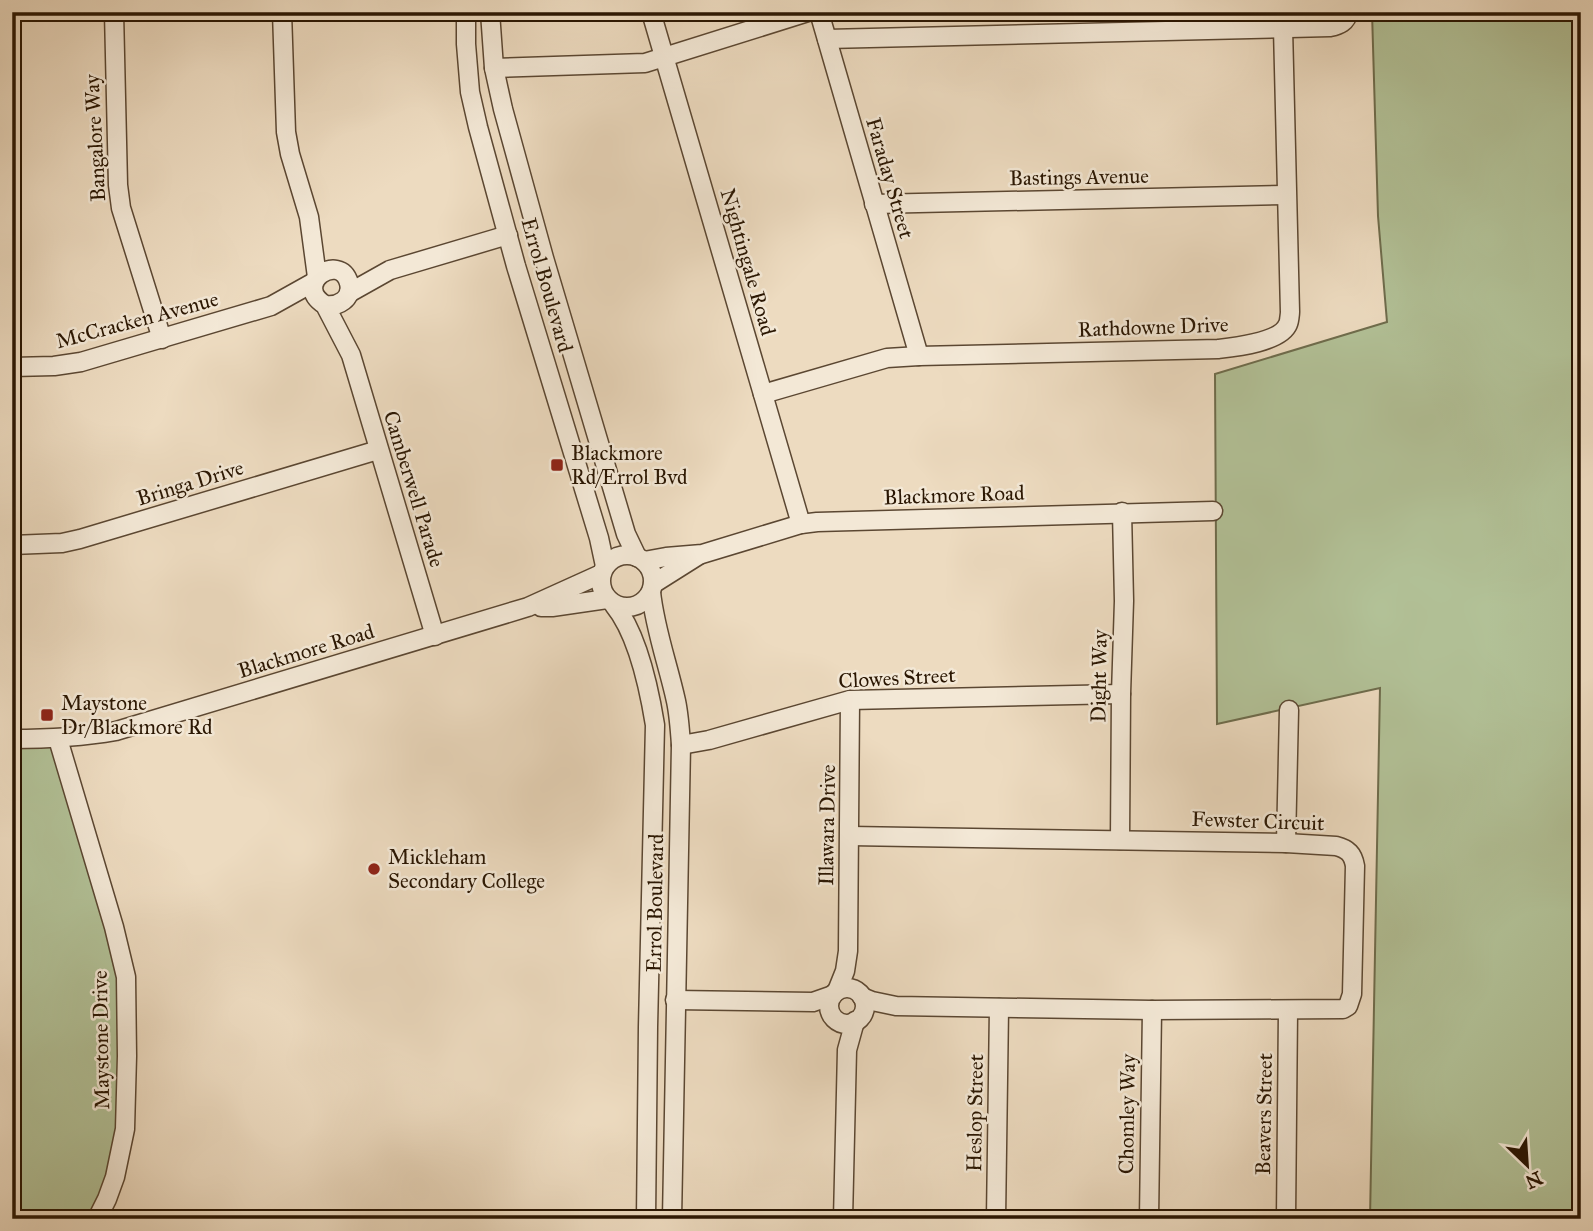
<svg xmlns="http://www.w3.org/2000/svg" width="1593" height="1231" font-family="'IM FELL Great Primer',serif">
	<rect width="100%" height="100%" fill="#eddbc0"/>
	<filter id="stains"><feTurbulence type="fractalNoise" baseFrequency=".00286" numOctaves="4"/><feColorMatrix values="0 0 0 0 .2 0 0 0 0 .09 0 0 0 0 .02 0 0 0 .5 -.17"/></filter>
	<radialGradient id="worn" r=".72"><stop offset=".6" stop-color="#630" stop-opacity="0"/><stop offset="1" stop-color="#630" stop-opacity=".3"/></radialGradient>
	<g fill="#b2c197" stroke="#6e6c4c" stroke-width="2">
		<polygon points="1372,12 1581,12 1581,1219 1370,1219 1380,688 1217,724 1215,374 1387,322 1378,216"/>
		<polygon points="12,739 58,739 126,977 125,1129 97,1219 12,1219"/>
	</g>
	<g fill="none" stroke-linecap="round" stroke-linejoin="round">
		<g stroke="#5b4732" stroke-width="21">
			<g id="minor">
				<polyline points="114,12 118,185 121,208 162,339"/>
				<polyline points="282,12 286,132 290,154 309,217 317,277"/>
				<polyline points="466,12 466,44 470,92 478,127 516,266 599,538 605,566"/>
				<polyline points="490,12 494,68 503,109 544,258 626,534 637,557"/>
				<polyline points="651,12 801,524"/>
				<polyline points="819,12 919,356"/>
				<path d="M 827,39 L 1330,27 C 1339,25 1347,22 1348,12"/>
				<polyline points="494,68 645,63 808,12"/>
				<polyline points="874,204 1286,195"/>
				<polyline points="349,293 390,270 508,235"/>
				<path d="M 325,305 C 338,307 353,299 349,283 C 340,251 291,284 325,305 L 351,355 L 435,636"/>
				<polyline points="12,367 54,366 81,362 271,306 314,282"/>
				<path d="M 763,394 L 887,358 L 919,356 L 1218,349 C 1235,347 1281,342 1288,324 C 1289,323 1290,313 1290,312 L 1283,28"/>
				<polyline points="12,545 62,543 80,539 378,450"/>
				<circle cx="627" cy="581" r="26"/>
				<polyline points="644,561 666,557 702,554 801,524 817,522 1213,511"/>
				<polyline points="653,584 699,555"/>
				<path d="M 651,592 C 655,630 668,664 676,701 C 679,715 680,730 681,745 L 672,1219"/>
				<path d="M 614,605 C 637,633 649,688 655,725 L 648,1027 L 646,1219"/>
				<polyline points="541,607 552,607 607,599"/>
				<path d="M 12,739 C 48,739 82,737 116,731 L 528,607 L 601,574"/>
				<polyline points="58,739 114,927 126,977 127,1056 125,1129 115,1177 107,1199 97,1219"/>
				<polyline points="681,745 709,740 850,700 1121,694"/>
				<path d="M 850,836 L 1286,843 L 1336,846 C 1348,849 1353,854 1355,866 L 1352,994 L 1348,1006 L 1343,1009 L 1152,1010 L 896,1006 L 872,1001 L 862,997"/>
				<polyline points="1120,840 1121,694 1124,601 1122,512"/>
				<polyline points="1286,843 1289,710"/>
				<circle cx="847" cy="1006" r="18"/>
				<polyline points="837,991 845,971 848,951 850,700"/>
				<polyline points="675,1000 813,1002 833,995"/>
				<polyline points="843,1219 847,1050 855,1021"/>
				<polyline points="996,1219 999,1008"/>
				<polyline points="1149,1219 1152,1010"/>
				<polyline points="1286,1219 1288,1010"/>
			</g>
		</g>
		<use href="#minor" stroke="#f3e8d6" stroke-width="18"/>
	</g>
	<g fill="#8f2418" stroke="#f3e8d6" stroke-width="2.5">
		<rect x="550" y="458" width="14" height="14" rx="3.5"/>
		<rect x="40" y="708" width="14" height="14" rx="3.5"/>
		<circle cx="374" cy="869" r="7"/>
	</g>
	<g text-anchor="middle" stroke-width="5" stroke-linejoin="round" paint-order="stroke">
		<g font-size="21" fill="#2a1602" stroke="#f3e8d6">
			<text transform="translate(95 138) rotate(-93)" y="7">Bangalore Way</text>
			<text transform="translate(1079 177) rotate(-1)" y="7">Bastings Avenue</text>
			<text transform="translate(890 178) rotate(74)" y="7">Faraday Street</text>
			<text transform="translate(748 262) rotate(74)" y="7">Nightingale Road</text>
			<text transform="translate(547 285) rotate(74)" y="7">Errol Boulevard</text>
			<text transform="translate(137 320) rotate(-15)" y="7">McCracken Avenue</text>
			<text transform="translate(1153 327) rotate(-2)" y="7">Rathdowne Drive</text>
			<text transform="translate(190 483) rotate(-17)" y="7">Bringa Drive</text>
			<text transform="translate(414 489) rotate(73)" y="7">Camberwell Parade</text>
			<text transform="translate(954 495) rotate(-2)" y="7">Blackmore Road</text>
			<text transform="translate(306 651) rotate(-17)" y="7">Blackmore Road</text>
			<text transform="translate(1099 676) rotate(-89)" y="7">Dight Way</text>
			<text transform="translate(897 678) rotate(-3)" y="7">Clowes Street</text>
			<text transform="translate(1258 821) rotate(2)" y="7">Fewster Circuit</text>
			<text transform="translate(827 825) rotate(-89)" y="7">Illawara Drive</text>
			<text transform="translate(655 903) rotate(-89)" y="7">Errol Boulevard</text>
			<text transform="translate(101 1040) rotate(-91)" y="7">Maystone Drive</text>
			<text transform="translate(975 1113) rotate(-89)" y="7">Heslop Street</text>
			<text transform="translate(1127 1114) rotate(-89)" y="7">Chomley Way</text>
			<text transform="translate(1264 1114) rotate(-89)" y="7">Beavers Street</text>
		</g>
		<g font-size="21" fill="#2a1602" stroke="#f3e8d6" text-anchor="start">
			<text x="571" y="460">Blackmore<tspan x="571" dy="24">Rd/Errol Bvd</tspan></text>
			<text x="61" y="710">Maystone<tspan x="61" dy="24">Dr/Blackmore Rd</tspan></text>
			<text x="388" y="864">Mickleham<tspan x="388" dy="24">Secondary College</tspan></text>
		</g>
	</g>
	<rect width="1593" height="1231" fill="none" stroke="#eddbc0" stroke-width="42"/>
	<rect x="14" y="14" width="1565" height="1203" fill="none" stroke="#2a1602" stroke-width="3.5"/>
	<rect x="21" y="21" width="1551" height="1189" fill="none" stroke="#2a1602" stroke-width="2"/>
	<g transform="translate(1527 1165) rotate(155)" stroke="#f3e8d6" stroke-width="5" paint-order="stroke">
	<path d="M0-5L12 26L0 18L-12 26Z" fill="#2a1602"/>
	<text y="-10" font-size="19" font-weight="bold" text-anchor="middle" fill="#2a1602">N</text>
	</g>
	<rect width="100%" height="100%" filter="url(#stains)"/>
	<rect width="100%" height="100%" fill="url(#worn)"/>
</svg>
